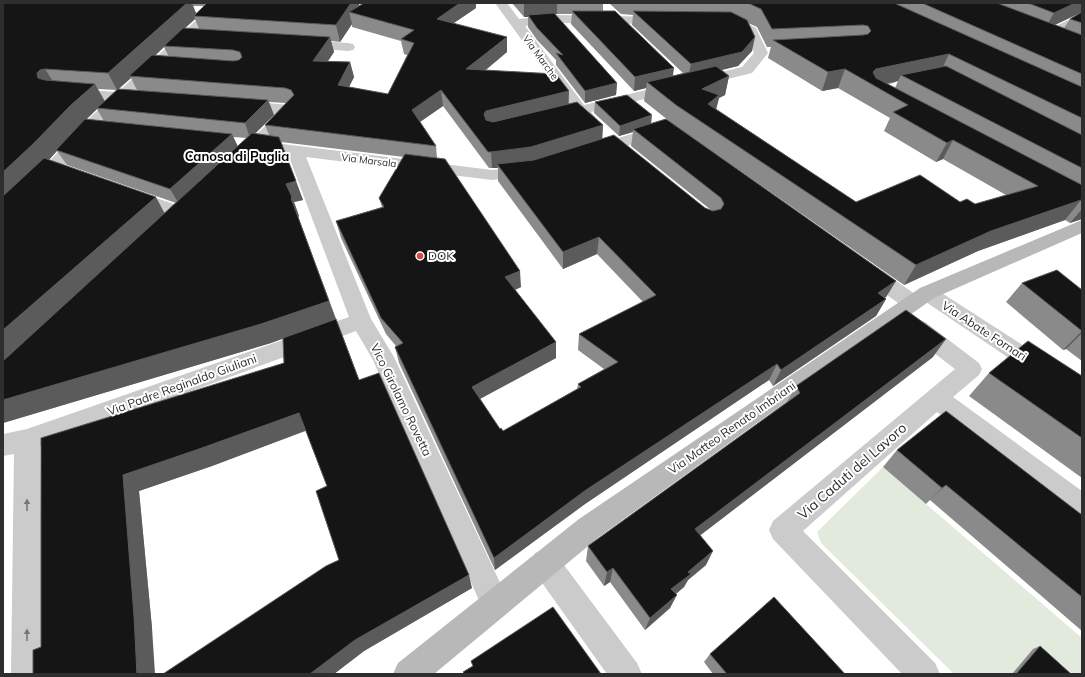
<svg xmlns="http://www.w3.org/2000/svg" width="1085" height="677" font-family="Mulish,sans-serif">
	<rect width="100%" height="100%" fill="#fff"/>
	<polygon fill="#e2eadd" points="883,467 1082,638 1082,674 954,674 821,543 817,532"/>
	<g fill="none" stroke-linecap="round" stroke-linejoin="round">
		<g fill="#cbcbcb" fill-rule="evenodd">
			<polygon points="215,3 228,3 134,93 146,95 149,98 146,101 141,103 125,101 95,130 59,172 10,220 3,222 3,206 47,164 83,124 109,100 71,97 66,96 64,93 66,90 71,89 118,92"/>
			<path d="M 495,3 L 507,3 L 519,19 L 557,15 L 666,17 L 667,20 L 666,23 L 661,24 L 557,23 L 525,26 L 584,105 L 742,67 L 754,53 L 745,33 L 728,25 L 727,22 L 728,19 L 738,19 L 756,28 L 768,53 L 752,73 L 591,112 L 598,120 L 596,123 C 586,126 583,122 577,116 L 557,121 L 551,119 L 549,116 L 551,113 L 571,108 Z"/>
			<polygon points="1082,13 1082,22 1050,40 1040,40 1038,37 1040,34"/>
			<polygon points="303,40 348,43 353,44 355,47 353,50 348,51 298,47 296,44 298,41"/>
			<path d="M 243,101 L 290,105 L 295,107 L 298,110 L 267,142 L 492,170 L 528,166 L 534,167 L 537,171 L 534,175 L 492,180 L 306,157 L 371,319 L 394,357 L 510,604 L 505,614 L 495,619 L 485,614 L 373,360 L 356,331 L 40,446 L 43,674 L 11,674 L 14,454 L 3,456 L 3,434 L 27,429 L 349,317 L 288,154 L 258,150 C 251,157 248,161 238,159 L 236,155 L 277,114 L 238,109 L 235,106 L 238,103 Z"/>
			<polygon points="661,125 667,127 669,130 667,133 595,156 589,155 587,151 589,147"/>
			<polygon points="132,190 189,209 191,213 189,217 182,219 126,200 123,196 126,192"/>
			<polygon points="868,264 875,266 919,297 917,293 920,288 927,286 934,288 1082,383 1082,405 1074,402 920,298 922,303 919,308 912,311 905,308 861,276 858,271 861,266"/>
			<polygon points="917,320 925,322 979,363 982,369 979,375 953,397 1082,491 1082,520 1073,516 937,412 803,531 935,663 940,674 902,674 773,539 769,530 773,521 955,369 909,334 906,328 909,322"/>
			<polygon points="545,549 555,553 637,663 642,674 607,674 535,573 531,563 535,553"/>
		</g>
		<polygon fill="#b8b8b8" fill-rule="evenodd" points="1082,220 1082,233 934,298 754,425 599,537 434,674 393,674 398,663 579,519 920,288"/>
	</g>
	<g fill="#8a8a8a" fill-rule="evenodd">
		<path d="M 3,3 L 359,3 L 359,6 L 476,8 L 454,23 L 507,52 L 485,70 L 569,91 L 569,104 L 603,125 L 602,139 L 705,208 L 711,210 L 631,146 L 633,132 L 619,136 L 594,113 L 595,102 L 651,124 L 896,281 L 886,297 L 885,298 L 886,299 L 876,316 L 773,386 L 769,380 L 585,504 L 495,570 L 399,363 L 395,347 L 396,346 L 386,334 L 341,238 L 336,221 L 382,207 L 379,198 L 404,157 L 281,142 L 303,200 L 294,202 L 299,216 L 298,217 L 359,380 L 472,588 L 364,651 L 334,674 L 163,674 L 339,560 L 327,486 L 306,430 L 212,466 L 139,491 L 152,628 L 41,647 L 41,438 L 284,363 L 283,338 L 271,343 L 3,423 ZM 193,6 L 204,6 L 196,13 ZM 195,19 L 199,29 L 185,28 ZM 352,24 L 352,27 L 401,41 L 404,54 L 407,55 L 388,94 L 349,87 L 354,77 L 350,62 L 328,61 L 334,52 L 331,41 L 340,42 ZM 164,47 L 169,57 L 155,56 ZM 131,78 L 137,90 L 119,89 ZM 98,89 L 116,90 L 105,101 ZM 269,102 L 286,103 L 265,125 L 269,135 L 255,134 L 274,115 ZM 443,106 L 489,168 L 498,168 L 498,181 L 563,269 L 597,254 L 643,302 L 579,334 L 578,350 L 604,369 L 578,384 L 577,389 L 503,431 L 500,429 L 480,399 L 556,358 L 515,290 L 521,287 L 437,158 L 436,146 L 420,122 ZM 97,109 L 104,121 L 87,119 ZM 233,137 L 247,138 L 238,147 ZM 57,151 L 67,165 L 176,203 L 165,213 L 49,160 Z"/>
		<path d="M 512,3 L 603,3 L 603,11 L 673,76 L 683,73 L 632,25 L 633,15 L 621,14 L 609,3 L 1082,3 L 1082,12 L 1055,25 L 1064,28 L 1070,19 L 1082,12 L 1082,219 L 1070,223 L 1065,220 L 978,251 L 904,285 L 673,124 L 644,101 L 646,88 L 634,91 L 571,24 L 572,14 L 554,14 L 617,83 L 616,95 L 585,103 L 556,65 L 556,60 L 537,40 L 528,27 L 528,17 L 524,17 ZM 748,23 L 757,27 L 767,47 L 771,47 L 768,58 L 822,91 L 838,88 L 890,118 L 884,131 L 936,162 L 943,159 L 1006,195 L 975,204 L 960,202 L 856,202 L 716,109 L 719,98 L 725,95 L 729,76 L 722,70 L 738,66 L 752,51 ZM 898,81 L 895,88 L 888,84 L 893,83 Z"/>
		<polygon points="1022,283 1082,290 1082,361 1066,349 1063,350 1006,302"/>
		<polygon points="933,357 700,535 706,565 688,580 684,587 676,594 670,608 645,630 610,582 604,586 586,561 588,546 787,402 796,386"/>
		<polygon points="989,373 1082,376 1082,478 969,396"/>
		<polygon points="897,450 1082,515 1082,631 930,500 926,504 883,467"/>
		<polygon points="1040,646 1071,674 1012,674 1033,649"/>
		<polygon points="710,654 845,674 713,674 704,662"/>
	</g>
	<g fill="#5b5b5b">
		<polygon points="187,3 192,3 197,16 194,16 195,19 166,46 164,46 164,47 132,77 129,76 131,78 117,90 108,73"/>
		<polygon points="351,3 359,3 360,11 349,12 352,24 340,42 336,25"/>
		<polygon points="460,3 476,3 476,8 439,33 437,19"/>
		<polygon points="524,3 557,3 557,14 528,16 528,15 528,17 524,17"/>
		<polygon points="1075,3 1082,3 1082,12 1044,30 1054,13"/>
		<polygon points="330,37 334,52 318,76 313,61"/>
		<polygon points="507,37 507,52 468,85 466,69"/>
		<polygon points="755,37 752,51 738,66 688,78 691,64"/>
		<polygon points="949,54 940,73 901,75 898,81 875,86 873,72 876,69"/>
		<polygon points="350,62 354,77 342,101 338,85"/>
		<polygon points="674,68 672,82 647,82 646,88 634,91 635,77"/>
		<polygon points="45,69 56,86 38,78 37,73 40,70"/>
		<polygon points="845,69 838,88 822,91 828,72"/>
		<polygon points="729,76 725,95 719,98 715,114 703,123 702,89"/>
		<polygon points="617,83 616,95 585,103 585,91"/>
		<polygon points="95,84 105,102 97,108 97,109 82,123 46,163 3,204 3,172 71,105"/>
		<polygon points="441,90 443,106 414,126 412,110"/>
		<polygon points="569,91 568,107 488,127 484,114 486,111"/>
		<polygon points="268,100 274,115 250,138 245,123"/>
		<polygon points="652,115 651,125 633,129 633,132 619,136 620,126"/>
		<polygon points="603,125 602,141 532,164 497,164 498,168 492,168 491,152"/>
		<polygon points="232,134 239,149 179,204 170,189"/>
		<polygon points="953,140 943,159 936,162 947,143"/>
		<polygon points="296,181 303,200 294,202 299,216 298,217 291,198 286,184"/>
		<polygon points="156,197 166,216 3,364 3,330"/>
		<polygon points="1081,200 1065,220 978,251 904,285 916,265 991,231"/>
		<polygon points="1082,209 1082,219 1070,223"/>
		<polygon points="599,237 597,254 563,269 563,252"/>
		<polygon points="520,271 521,287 506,294 505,277"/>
		<polygon points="896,281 886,297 868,310 878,293"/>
		<polygon points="886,299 876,316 773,386 781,370"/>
		<polygon points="329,301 336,320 271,343 3,423 3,400"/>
		<polygon points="1082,331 1082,333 1066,349 1063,350"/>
		<polygon points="946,339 933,357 689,544 695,529"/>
		<polygon points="556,342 556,358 474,402 472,387"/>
		<polygon points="777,364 769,380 585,504 495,570 494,558 586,490"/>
		<polygon points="299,413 308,430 212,466 139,491 152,628 155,674 137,674 123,475"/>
		<polygon points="946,485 930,500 926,504 942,488"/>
		<polygon points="713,551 706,565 688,580 684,587 666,602 671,589 688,572"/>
		<polygon points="613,568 610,582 604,586 607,572"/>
		<polygon points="469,575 472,588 364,651 334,674 310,674 355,640"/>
		<polygon points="677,595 670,608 645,630 650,618"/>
	</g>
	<g fill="#151515" stroke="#5b5b5b">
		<polygon points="3,3 187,3 108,73 45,69 40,70 37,73 38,78 45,80 95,84 71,105 33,144 3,172"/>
		<polygon points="207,3 351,3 336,25 194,16"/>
		<polygon points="364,3 460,3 437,19 507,37 466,69 556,74 569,91 486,111 484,114 486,120 493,122 577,102 603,125 531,147 491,152 488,152 441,90 412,110 436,146 265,125 294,95 291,90 285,88 129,76 152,55 233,61 239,60 242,57 240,52 233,50 164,46 183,28 330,37 313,61 350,62 338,85 388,94 414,43 401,39 414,30 349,12"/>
		<polygon points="748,3 894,3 1082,87 1082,118 949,54 876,69 873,72 876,78 1082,185 1082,201 1081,200 991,231 916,265 676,105 647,82 716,66 729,76 702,89 719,95 708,104 856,202 920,175 960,202 967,199 975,204 1038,186 953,140 947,143 893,112 908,105 845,69 828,72 773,40 863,35 868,34 871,31 868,26 863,25 772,29 761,9"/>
		<polygon points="922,3 997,3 1082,35 1082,74"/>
		<polygon points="1028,3 1075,3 1054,13"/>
		<polygon points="572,11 615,11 674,68 635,77"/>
		<polygon points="633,11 731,12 747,20 755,37 742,52 691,64"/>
		<polygon points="1082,12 1082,23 1070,19"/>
		<polygon points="554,13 617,83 585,91 556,53 563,55 537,28 528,15"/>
		<polygon points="946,66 1082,135 1082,168 901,75"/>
		<polygon points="118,89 268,100 245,123 97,108"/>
		<polygon points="627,95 652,115 620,126 595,102"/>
		<polygon points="85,119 232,134 170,189 56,150"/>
		<polygon points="666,119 896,281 878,293 886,299 781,370 777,364 586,490 494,558 395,347 403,343 381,318 336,221 384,207 379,198 405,154 445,159 520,271 505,277 556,342 472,387 500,429 501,428 503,431 581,387 578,384 618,362 579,334 656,295 599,237 563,252 497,164 534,160 614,135 705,208 713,211 721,209 724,204 721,198 633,129"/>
		<polygon points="252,133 279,137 296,181 286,184 292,197 291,198 329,301 261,324 3,400 3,361"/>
		<polygon points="44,158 156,197 3,330 3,196"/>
		<polygon points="1057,270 1082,290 1082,331 1022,283"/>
		<polygon points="906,310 946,339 695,529 713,551 688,572 691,574 671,589 677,595 650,618 613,568 607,572 588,546 800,393 796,386"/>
		<polygon points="336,319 359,380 379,373 469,575 355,640 310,674 163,674 326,566 339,560 316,491 327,486 299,413 199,449 123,475 134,616 137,674 33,674 33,650 41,647 41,438 284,363 283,338"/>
		<polygon points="1028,341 1082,376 1082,438 989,373"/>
		<polygon points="946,411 1082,515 1082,597 946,485 942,488 897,450"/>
		<polygon points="774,597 845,674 727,674 710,654"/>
		<polygon points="553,607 601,674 465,674 463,672 473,666 471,661"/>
		<polygon points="1040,646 1071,674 1016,674"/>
	</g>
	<defs><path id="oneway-solid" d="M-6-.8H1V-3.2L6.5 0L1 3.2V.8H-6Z"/></defs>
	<g fill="#757575">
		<use href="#oneway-solid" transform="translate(27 505) rotate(-90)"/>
		<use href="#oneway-solid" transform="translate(27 635) rotate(-90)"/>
	</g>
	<circle fill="#d54a40" stroke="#fff" stroke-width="1.5" cx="420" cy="256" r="4"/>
	<g text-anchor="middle" stroke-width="4" stroke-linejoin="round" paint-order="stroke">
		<g font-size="10" fill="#2e2e2e" stroke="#fff">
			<text transform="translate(541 57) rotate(54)" y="4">Via Marche</text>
			<text transform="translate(369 160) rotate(7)" y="4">Via Marsala</text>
		</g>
		<g font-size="12" fill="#2e2e2e" stroke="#fff" text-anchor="start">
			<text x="428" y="260">DOK</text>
		</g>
		<g font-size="12" fill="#2e2e2e" stroke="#fff">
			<text transform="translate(984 331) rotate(33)" y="4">Via Abate Fornari</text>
			<text transform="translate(182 385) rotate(-20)" y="4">Via Padre Reginaldo Giuliani</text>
			<text transform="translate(401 400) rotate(64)" y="4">Vico Girolamo Rovetta</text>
			<text transform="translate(732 428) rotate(-35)" y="4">Via Matteo Renato Imbriani</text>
		</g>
		<g font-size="13" font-weight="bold" fill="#000" stroke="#fff">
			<text x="237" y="161">Canosa di Puglia</text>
		</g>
		<g font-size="14" fill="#2e2e2e" stroke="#fff">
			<text transform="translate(852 471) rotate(-41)" y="5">Via Caduti del Lavoro</text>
		</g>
	</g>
	<rect width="1085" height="677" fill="none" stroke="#2e2e2e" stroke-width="8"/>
</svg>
